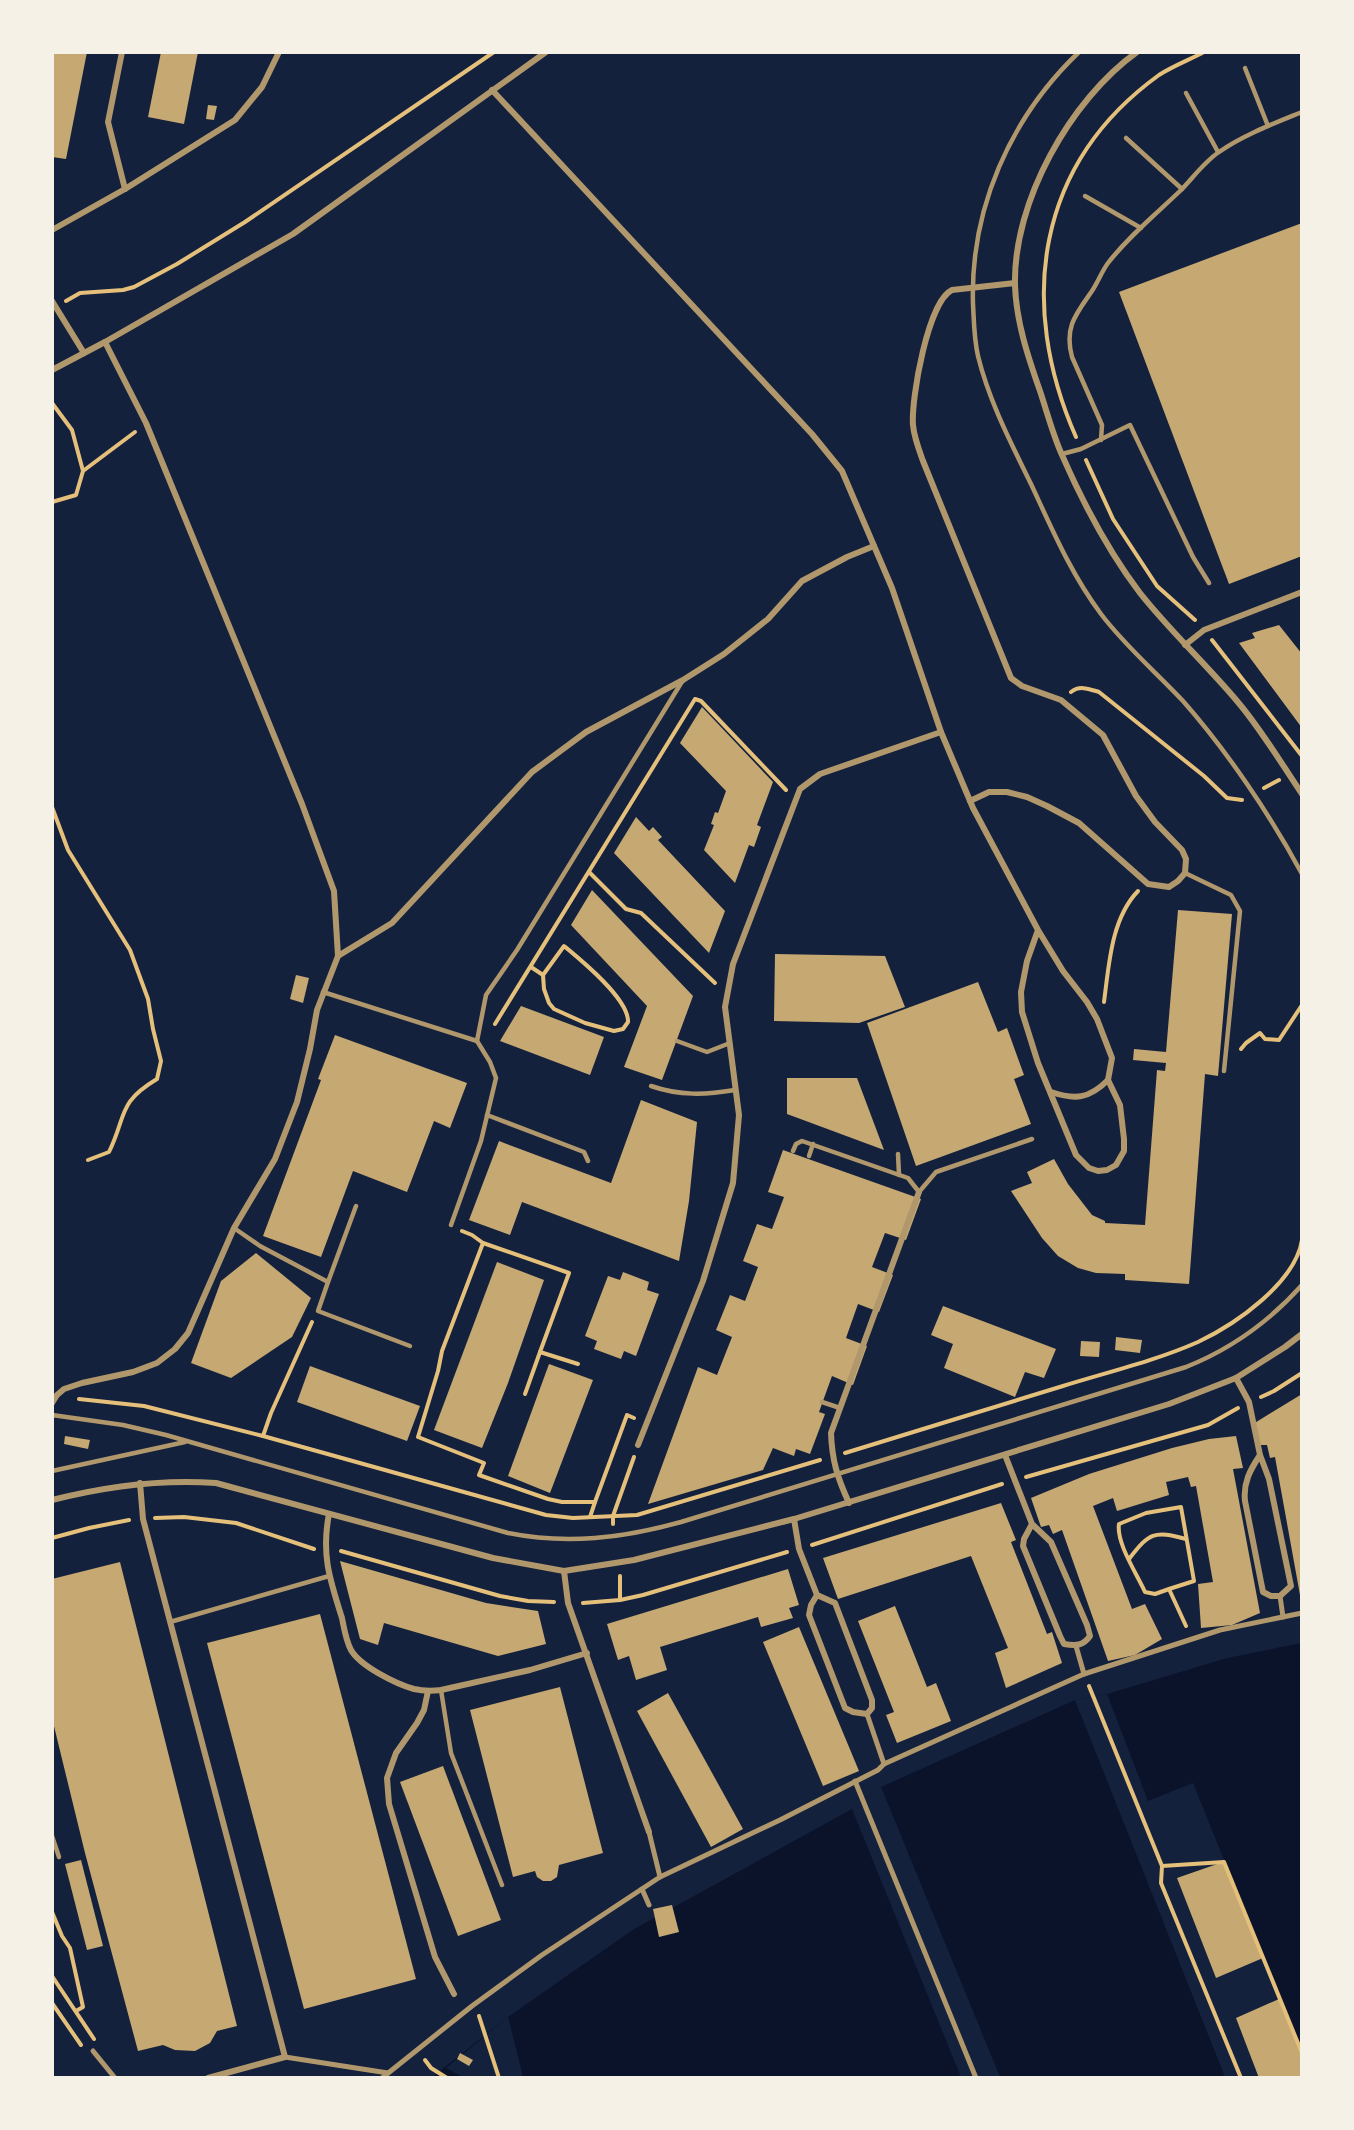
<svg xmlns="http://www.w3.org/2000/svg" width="1354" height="2130" font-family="Figtree,sans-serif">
	<rect width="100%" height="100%" fill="#14213d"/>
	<polygon fill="#0b132b" points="1301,1643 1301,2077 431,2078 508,2017 634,1929 852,1809 881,1787 1075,1700 1107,1694 1227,1658"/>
	<g fill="#14213d">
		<polygon points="1107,1694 1148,1801 1193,1783 1301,2051 1301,2077 1225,2077 1075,1700"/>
		<polygon points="881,1787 1000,2077 961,2077 852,1809"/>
		<polygon points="508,2017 523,2077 463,2077 446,2068"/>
	</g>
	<g fill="#c6a872">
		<polygon points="52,52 87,52 66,159 52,157"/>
		<polygon points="161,52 198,52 184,124 148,117"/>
		<polygon points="208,105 217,106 214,120 206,119"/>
		<polygon points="1302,223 1302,556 1229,584 1119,292"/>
		<polygon points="1279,625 1302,654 1302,728 1239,643 1255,638 1252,633"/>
		<polygon points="702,707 773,782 757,825 761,827 754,847 749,845 735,883 704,850 714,825 711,824 715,812 718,813 726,791 680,743"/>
		<polygon points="636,817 649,831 653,827 662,837 658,840 725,911 709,953 614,853"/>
		<polygon points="592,890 693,996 662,1080 624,1067 647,1006 571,925"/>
		<polygon points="1178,910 1232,914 1218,1076 1205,1074 1189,1284 1125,1280 1125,1274 1096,1273 1078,1268 1058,1256 1042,1238 1011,1191 1032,1183 1027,1172 1054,1159 1068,1184 1092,1215 1105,1221 1105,1223 1145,1225 1157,1070 1165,1071 1166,1063 1133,1060 1134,1049 1166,1052"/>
		<polygon points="775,954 885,956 905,1007 859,1023 774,1021"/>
		<polygon points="296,975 309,978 303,1003 290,999"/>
		<polygon points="978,982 998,1032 1007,1028 1024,1075 1014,1079 1031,1124 916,1166 867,1023"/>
		<polygon points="521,1006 604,1037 590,1075 500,1041"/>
		<polygon points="335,1035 467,1083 450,1128 434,1121 407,1192 353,1171 321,1257 263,1236 321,1080 318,1079"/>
		<polygon points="787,1078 857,1078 884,1150 787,1114"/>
		<polygon points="641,1100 697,1122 689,1201 679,1261 522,1202 510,1235 469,1220 499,1141 611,1183"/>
		<polygon points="783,1150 921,1199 906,1240 885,1233 872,1267 893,1275 879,1312 858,1304 846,1338 867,1346 853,1385 832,1376 819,1412 825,1414 810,1454 796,1449 794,1456 773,1448 763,1470 648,1504 698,1367 717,1375 732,1337 716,1330 730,1295 745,1301 758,1267 743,1261 757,1224 772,1229 784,1197 768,1192"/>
		<polygon points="256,1253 311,1298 292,1337 231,1378 191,1363 221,1281"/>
		<polygon points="497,1262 544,1280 508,1383 482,1448 434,1430"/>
		<polygon points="623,1272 649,1282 647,1290 659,1294 636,1356 624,1351 621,1359 594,1349 597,1341 585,1336 608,1276 620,1280"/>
		<polygon points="943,1306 1056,1349 1044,1378 1025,1372 1015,1397 944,1368 953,1344 931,1335"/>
		<polygon points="1116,1337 1142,1340 1140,1353 1115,1350"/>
		<polygon points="1081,1341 1100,1342 1099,1357 1080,1356"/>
		<polygon points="549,1364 593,1380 550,1493 508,1476"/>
		<polygon points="310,1366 420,1406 407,1441 297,1402"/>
		<polygon points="1302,1394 1302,1595 1300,1595 1275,1457 1270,1458 1267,1445 1257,1445 1253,1424"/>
		<polygon points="65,1436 90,1440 88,1449 64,1444"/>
		<polygon points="1236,1436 1243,1468 1233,1469 1260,1613 1232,1625 1201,1628 1198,1584 1213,1582 1196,1486 1191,1487 1188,1477 1166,1482 1169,1495 1117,1511 1113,1498 1093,1506 1132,1609 1145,1604 1162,1639 1135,1655 1108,1661 1062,1530 1053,1534 1049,1525 1041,1527 1031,1498 1089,1474 1172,1448 1209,1439"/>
		<polygon points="1001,1503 1016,1540 1011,1542 1047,1634 1052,1632 1062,1663 1006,1688 995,1653 1008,1648 971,1556 838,1599 823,1558"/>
		<polygon points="340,1561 486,1603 538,1611 546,1644 498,1656 384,1623 378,1645 360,1639"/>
		<polygon points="120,1562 237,2026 217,2031 210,2043 195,2051 175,2050 163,2045 138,2051 85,1853 52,1718 52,1579"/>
		<polygon points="788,1569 799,1605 789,1608 793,1618 761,1627 758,1617 660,1647 667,1670 636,1680 629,1656 618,1660 607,1624"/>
		<polygon points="895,1606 927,1687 936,1683 951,1721 897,1743 886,1715 894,1712 858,1621"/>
		<polygon points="320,1614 416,1979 304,2009 207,1643"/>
		<polygon points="799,1627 859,1771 823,1786 763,1642"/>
		<polygon points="560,1687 603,1853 559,1865 557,1877 551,1881 543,1881 537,1877 535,1871 513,1877 470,1710"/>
		<polygon points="668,1693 743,1829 711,1847 637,1711"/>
		<polygon points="443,1766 501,1920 458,1936 400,1782"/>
		<polygon points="81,1860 103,1946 87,1950 65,1864"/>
		<polygon points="1223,1862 1263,1958 1216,1978 1177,1878"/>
		<polygon points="672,1905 679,1932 659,1937 653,1909"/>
		<polygon points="1279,1999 1302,2054 1302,2078 1259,2078 1236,2018"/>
		<polygon points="460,2053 473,2060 469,2066 457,2059"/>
	</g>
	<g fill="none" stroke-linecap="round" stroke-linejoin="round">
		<g stroke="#e5c07b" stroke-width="4">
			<polyline points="66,301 80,293 123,290 134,287 177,264 245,222 494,52"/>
			<polyline points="52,403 72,430 83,471 76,495 52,502"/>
			<path d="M 1076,437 C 1017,303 1036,164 1159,75 C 1173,66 1189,60 1204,52"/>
			<polyline points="1086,460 1113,519 1157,586 1195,620"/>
			<polyline points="83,471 135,432"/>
			<polyline points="1212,640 1302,756"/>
			<path d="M 1071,692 C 1080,685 1089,689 1099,692 L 1204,776 L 1227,798 L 1242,800"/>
			<polyline points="1264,788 1279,780"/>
			<path d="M 52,807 L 68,850 L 130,950 L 148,999 L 153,1029 L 161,1061 L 157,1079 C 117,1103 127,1115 109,1152 L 88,1160"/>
			<polyline points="589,872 626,909 641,913 715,983"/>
			<path d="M 564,946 C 581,960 629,999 628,1022 L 623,1029 L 614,1031 L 585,1023 L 554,1009 L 549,1003 L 544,989 L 543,975 Z"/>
			<polyline points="531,967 543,975"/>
			<path d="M 1104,1002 C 1109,965 1111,919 1138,891"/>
			<polyline points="495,1024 695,699 701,701 786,790"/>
			<polyline points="1241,1049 1246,1043 1260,1033 1265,1039 1279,1040 1302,1005"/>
			<polyline points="462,1231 472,1235 483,1243 569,1273 540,1352 578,1364"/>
			<polyline points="483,1243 442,1351 438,1371 418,1437 484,1463 479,1475 548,1499 562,1502 595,1502 627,1415 634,1418"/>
			<polyline points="312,1322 271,1413 263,1436 546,1515 573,1518 637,1515 820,1460"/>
			<polyline points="525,1394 540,1352"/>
			<polyline points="1261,1397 1274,1391 1302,1373"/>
			<polyline points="79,1399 144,1406 263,1436"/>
			<path d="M 845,1453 C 918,1431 990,1408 1063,1386 C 1108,1372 1155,1361 1198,1342 C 1236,1324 1295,1283 1302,1240"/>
			<polyline points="1026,1477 1208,1425 1238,1408"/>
			<polyline points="590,1517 595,1502"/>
			<polyline points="155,1518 184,1517 236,1523 314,1549"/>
			<polyline points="613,1524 613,1516 634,1457"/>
			<polyline points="52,1538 89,1528 129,1520"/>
			<polyline points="812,1545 1002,1484"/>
			<polyline points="341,1551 500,1596 528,1601 554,1602"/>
			<path d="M 1129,1559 C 1149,1533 1154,1530 1186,1539"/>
			<path d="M 1169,1589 L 1155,1594 L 1145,1592 C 1137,1574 1116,1543 1119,1524 L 1146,1513 L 1181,1507 L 1194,1581 L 1169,1589 L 1186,1626"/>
			<polyline points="620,1600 620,1576"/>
			<polyline points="583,1603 620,1600 643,1595 787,1552"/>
			<polyline points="1089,1686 1162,1866 1161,1883 1241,2078"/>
			<polyline points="1162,1866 1224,1862 1302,2053"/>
			<polyline points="52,1912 62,1936 70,1948 83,2007 76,2011"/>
			<polyline points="52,1976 94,2039"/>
			<polyline points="52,2003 81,2045"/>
			<polyline points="479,2016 499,2078"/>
			<polyline points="425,2060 431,2068 447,2078"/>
		</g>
		<g stroke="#b1986c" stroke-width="4.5">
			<path d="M 1079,52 C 1010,118 970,209 973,304 C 974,322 974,339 978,356 C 989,401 1011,443 1031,484 C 1052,529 1071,574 1101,614 C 1125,646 1156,672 1183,701 C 1227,751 1271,816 1302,874"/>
			<polyline points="1245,68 1268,126"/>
			<polyline points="1186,93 1218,152"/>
			<polyline points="1126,138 1182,189"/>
			<polyline points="1085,196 1141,228"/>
			<path d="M 1101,440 L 1102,425 L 1072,357 C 1064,327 1076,314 1092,291 C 1098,282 1102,271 1108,263 C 1129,236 1156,214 1180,191 C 1192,179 1204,162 1219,152 C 1243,135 1275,123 1302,112"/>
			<polyline points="1062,454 1081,449 1130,425 1193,557 1209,583"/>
			<polyline points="1185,873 1231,895 1240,911 1224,1071"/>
			<polyline points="323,992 477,1041"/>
			<polyline points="677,1041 707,1052 730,1043"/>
			<path d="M 651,1086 C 680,1096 705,1095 735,1090"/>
			<polyline points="487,1115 584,1152 588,1161"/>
			<polyline points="793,1151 796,1144 802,1141 908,1178 919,1192 936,1172 1032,1139"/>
			<polyline points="898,1154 899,1175"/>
			<polyline points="809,1156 813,1144"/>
			<polyline points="451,1225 481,1141 496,1078 490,1062 477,1041 486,995 517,950 683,680"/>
			<polyline points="234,1228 260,1246 328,1282 356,1206"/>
			<polyline points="328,1282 318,1311 410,1346"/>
			<polyline points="822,1402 840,1408"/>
			<path d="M 52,1415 L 123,1425 L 166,1435 L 508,1533 C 567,1545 623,1538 681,1522 L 1186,1367 C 1231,1349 1269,1322 1302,1285"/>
			<polyline points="52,1471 185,1442"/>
			<polyline points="170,1622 329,1576"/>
			<polyline points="441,1690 451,1753 502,1885"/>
			<polyline points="52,1836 59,1857"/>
		</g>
		<g stroke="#b1986c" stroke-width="5">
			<polyline points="1280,1596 1283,1617"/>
			<polyline points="1076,1646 1084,1674"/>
			<polyline points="867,1714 884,1764"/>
			<polyline points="855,1781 976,2078"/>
			<polyline points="649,1832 660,1877"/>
			<polyline points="642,1889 649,1905"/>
			<polyline points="93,2051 115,2078"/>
			<polyline points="285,2057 388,2073"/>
			<polyline points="382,2078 472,2006 542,1955 660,1877 780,1820 878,1770 884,1764 1084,1674 1220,1630 1302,1613"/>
		</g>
		<g stroke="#b1986c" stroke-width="6">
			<polyline points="122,52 108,122 125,189"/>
			<path d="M 1137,52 C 1070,100 1013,202 1015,285 C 1016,321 1028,357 1040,391 C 1047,412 1053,435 1062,455 C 1083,503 1108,551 1140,593 C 1170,631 1206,664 1237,701 C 1261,729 1281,763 1302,794"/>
			<polyline points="492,90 812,434 842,471 892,588 941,732 973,808 1038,930 1027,961 1021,992 1022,1012 1038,1063 1076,1155 1089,1168 1098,1171 1107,1170 1116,1165 1124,1151 1124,1139 1120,1105 1108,1080 1112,1058 1097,1019 1087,1002 1063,971 1038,930"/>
			<polyline points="52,230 125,189 235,120 262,87 279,52"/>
			<polyline points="52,301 84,353"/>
			<polyline points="52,370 105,342 293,234 546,52"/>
			<polyline points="1185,645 1204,630 1302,592"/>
			<path d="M 970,801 L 989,792 L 1007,792 L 1027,797 L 1047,806 L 1079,823 L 1148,884 L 1169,887 L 1178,881 L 1185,873 L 1186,859 L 1182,850 L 1155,822 L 1136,796 L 1103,735 L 1061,700 L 1022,686 L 1011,678 L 923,461 C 919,450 914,437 913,425 C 911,399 928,301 952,290 L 1015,283"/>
			<polyline points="338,956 392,923 532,772 586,732 683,680 724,654 768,619 802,581 847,557 874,546"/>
			<path d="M 1051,1092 C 1075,1100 1089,1099 1108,1080"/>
			<path d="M 1236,1378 L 1249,1402 L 1260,1455 L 1269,1479 L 1291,1586 L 1280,1596 L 1271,1596 L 1263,1592 L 1245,1501 C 1243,1483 1250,1470 1260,1455"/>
			<polyline points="52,1403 57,1395 64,1389 82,1383 133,1372 157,1363 175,1349 188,1333 234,1228 275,1159 297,1102 310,1049 317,1010 338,956 334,891 302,804 146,423 105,342"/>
			<polyline points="638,1445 703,1281 733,1183 739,1115 725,1007 733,964 800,789 820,774 941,732"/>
			<path d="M 1005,1455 L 1032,1524 L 1051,1542 L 1087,1625 L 1090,1636 C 1083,1646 1076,1646 1064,1644 L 1060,1636 L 1023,1546 L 1024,1539 L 1032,1524"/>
			<polyline points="140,1483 143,1519 285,2057 208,2078"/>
			<path d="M 52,1500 C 107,1486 160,1479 216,1483 L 493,1558 L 564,1571 L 634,1560 L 794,1519 L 1169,1404 L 1236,1378 L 1285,1347 L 1302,1334"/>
			<path d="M 849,1503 C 837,1477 832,1460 831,1433 L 919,1192"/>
			<path d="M 329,1514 C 321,1555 330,1580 342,1618 C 344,1628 346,1641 351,1650 C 360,1666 396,1684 414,1689 C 423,1691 432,1691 441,1690 L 530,1670 L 587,1653"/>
			<polyline points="794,1519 799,1549 817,1595 835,1603 872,1700 872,1708 867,1714 853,1712 845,1708 809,1615 811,1605 817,1595"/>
			<polyline points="564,1571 568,1603 649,1832"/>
			<polyline points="428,1691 424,1710 417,1723 396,1753 387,1778 389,1804 435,1957 454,1994"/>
		</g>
	</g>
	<rect width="1354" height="2130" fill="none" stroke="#f6f1e7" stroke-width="108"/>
</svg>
